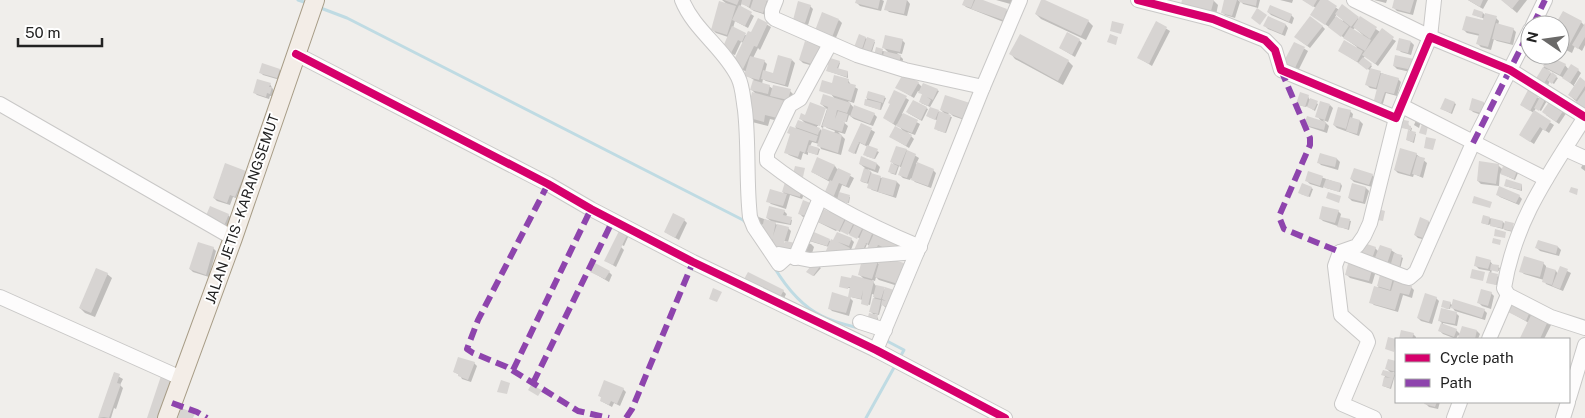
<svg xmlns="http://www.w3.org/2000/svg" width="1585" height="418" font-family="'Public Sans',sans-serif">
	<rect width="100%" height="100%" fill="#f0eeeb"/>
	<g fill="#0003" fill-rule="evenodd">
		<polygon points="722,0 766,0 770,4 766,15 754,11 742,3 740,7 754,16 748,28 735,21 733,28 747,36 752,34 759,20 771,27 760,50 758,48 753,58 764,61 767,64 765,72 774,74 792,60 795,63 788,87 766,81 763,79 762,84 769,86 773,89 790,91 793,94 786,123 770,119 768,126 752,122 748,117 757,95 752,90 754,80 746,75 747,72 737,67 744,43 741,42 735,55 726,52 728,37 716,33 713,30 727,4"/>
		<polygon points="857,0 882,0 884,1 881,11 860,6 857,3"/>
		<polygon points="888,0 907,0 910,4 907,16 889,12 886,9"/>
		<polygon points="965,0 979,0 1006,10 1009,13 1006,23 966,7 963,4"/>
		<polygon points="996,0 1016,0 1014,5"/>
		<polygon points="1183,0 1213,0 1218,5 1216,15 1187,8"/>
		<polygon points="1226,0 1238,0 1240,2 1235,18 1225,15 1222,12"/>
		<polygon points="1240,0 1260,0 1258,8 1243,4"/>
		<polygon points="1280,0 1293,0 1292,3"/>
		<path d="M 1303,0 L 1326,0 L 1339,10 L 1342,6 L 1359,19 L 1360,18 L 1380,32 L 1396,41 L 1378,66 L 1365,56 L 1363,59 L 1372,66 L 1370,69 L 1398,79 L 1401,82 L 1397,96 L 1386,93 L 1382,107 L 1375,105 L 1379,90 L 1370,88 L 1367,85 L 1371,71 L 1340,51 L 1356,49 L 1357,47 L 1315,17 L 1316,8 ZM 1337,14 L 1343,20 L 1343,21 L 1335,17 ZM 1355,28 L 1363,35 L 1362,36 L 1352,30 Z"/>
		<polygon points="1374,0 1387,0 1386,3"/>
		<polygon points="1396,0 1417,0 1413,15 1397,11 1394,8"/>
		<polygon points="1468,0 1488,0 1483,9"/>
		<polygon points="1502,0 1527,0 1517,13"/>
		<polygon points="810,6 813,9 808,25 797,22 794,19"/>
		<polygon points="1268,12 1291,15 1294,18 1292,24 1271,15"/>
		<polygon points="1483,13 1486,16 1496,18 1499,21 1498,25 1513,29 1516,32 1513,45 1497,41 1494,39 1491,50 1481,47 1478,44 1480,36 1467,33 1464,30 1484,21 1485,19 1474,15"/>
		<polygon points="1036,14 1088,21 1093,26 1086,40 1041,19"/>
		<polygon points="839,20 842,23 835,40 816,33"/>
		<polygon points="1581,22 1585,26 1585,45 1582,51 1575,46 1572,53 1560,47 1560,25 1557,25"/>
		<polygon points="1157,23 1170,31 1152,66 1139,58"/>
		<polygon points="1286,25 1288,28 1285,36 1268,29 1265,26"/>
		<polygon points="1322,26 1325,29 1310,48 1299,40"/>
		<polygon points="865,38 875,42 871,55 856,50"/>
		<polygon points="902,40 905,43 902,54 897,53 903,59 902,66 877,57 877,49 889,53 884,48"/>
		<polygon points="1079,40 1082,43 1075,57 1060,48"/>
		<polygon points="1411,42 1414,45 1411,55 1401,52 1398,49"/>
		<polygon points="806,43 820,68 803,63 800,60"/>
		<polygon points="1295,43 1308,51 1298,71 1285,62"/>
		<polygon points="1011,54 1068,61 1073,66 1063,85 1015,59"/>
		<polygon points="1549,57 1565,65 1569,70 1578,70 1581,73 1574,85 1575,86 1585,82 1585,109 1569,95 1575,87 1564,78 1547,69 1552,75 1558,78 1554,84 1550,81 1547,87 1537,80"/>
		<polygon points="1414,60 1415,73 1397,69 1394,66"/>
		<polygon points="839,62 840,63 838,69 848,72 848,78 828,71"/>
		<polygon points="280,70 283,73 280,80 263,75 260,72"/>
		<polygon points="848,80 851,85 858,89 854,103 848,101 854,108 874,114 877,117 873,126 854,119 849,115 847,122 841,120 848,126 845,134 838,132 845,139 841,155 821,149 819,144 812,142 810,146 820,149 818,155 808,152 808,155 803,153 801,160 789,155 786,152 798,122 806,124 800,118 824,109 818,126 817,126 817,131 819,132 820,129 823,132 834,133 835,131 827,128 824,125 823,128 821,127 827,109 821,104 835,99 831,94 831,84"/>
		<polygon points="918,83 922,87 924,84 939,91 930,107 921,103 924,95 918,91 914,98 897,88"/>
		<polygon points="270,84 274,91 273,96 270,96 269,99 257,95 254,92"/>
		<polygon points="895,91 909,100 902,114 920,124 915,135 907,132 914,139 909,148 891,137 904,132 897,124 896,126 885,118"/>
		<polygon points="869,92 886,98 881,110 865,105"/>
		<polygon points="1529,92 1540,99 1548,99 1541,111 1536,108 1534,112 1554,125 1549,133 1543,129 1534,144 1520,135 1534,113 1521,105"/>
		<polygon points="1308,96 1309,99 1318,104 1315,111 1307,106 1306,107 1299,105"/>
		<polygon points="955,99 967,121 953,116 949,112 948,116 952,117 946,133 937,130 939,121 929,117 931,108 946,115 941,110"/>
		<polygon points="1446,99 1456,104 1452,114 1442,109"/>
		<polygon points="914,102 928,109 922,121 908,113"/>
		<polygon points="1484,103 1487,106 1484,116 1473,112 1470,109"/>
		<polygon points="1330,105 1333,108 1328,122 1323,120 1329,126 1327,133 1309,127 1306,124 1322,122 1317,116"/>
		<polygon points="1564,109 1567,112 1559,124 1546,115"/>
		<polygon points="1350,111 1353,114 1352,119 1360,121 1363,124 1359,136 1337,128 1334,125"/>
		<polygon points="1417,118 1421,121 1419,128 1414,125"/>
		<polygon points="1408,123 1409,127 1412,128 1411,132 1416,134 1414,143 1407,140 1410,130 1399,126"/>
		<polygon points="861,124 875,132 868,147 879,152 875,159 866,156 868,147 860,143 856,154 851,152 854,141 859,144 855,139"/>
		<polygon points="906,150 919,158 916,164 933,170 936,173 931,188 915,182 911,178 910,180 903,178 900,175 902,168 899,166 896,175 890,173 896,167 892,162"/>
		<polygon points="1416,154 1427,163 1423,178 1414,174 1413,177 1398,173 1395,170"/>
		<polygon points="1320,155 1337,159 1340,162 1338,170 1321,165 1318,162"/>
		<polygon points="1584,161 1585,161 1585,171 1581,168"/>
		<polygon points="860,164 877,164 880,167 878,173 867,169 872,173 871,175 897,182 900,185 896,198 872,190 869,187 869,184 862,182 861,181 865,168"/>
		<polygon points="1498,165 1503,170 1516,172 1518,173 1515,180 1500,173 1499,186 1481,184 1478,181"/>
		<polygon points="835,166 837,169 854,178 849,188 842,185 839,193 850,197 849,203 840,201 837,198 836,200 828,197 830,182 812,172"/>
		<polygon points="245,172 248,175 241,194 238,193 236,198 233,197 230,205 217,201 214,198"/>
		<polygon points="1309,173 1341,184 1342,186 1340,192 1326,188 1324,186 1323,188 1310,184 1307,181"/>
		<polygon points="1372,175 1375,178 1372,187 1354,182 1351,179"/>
		<polygon points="786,184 805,191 802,199 790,195 786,209 771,204 768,201 783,194"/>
		<polygon points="1353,185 1366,188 1369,191 1365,204 1352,201 1349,198"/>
		<polygon points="1522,185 1522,191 1505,186"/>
		<polygon points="1311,188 1313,189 1310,197 1301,194"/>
		<polygon points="1497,194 1519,196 1522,199 1519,205 1500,197"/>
		<polygon points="832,210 901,245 897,254 881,247 878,254 867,244 863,254 859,242 866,245 859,238 841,230 840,232 837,230 836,231 814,220 803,217 800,214 831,214"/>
		<polygon points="784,211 787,214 786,217 792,220 791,225 774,222 777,225 788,228 791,231 788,242 776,239 794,250 768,241 764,225 756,223 756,216 772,222 767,218"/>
		<polygon points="1338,211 1341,214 1340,218 1351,221 1349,230 1323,221 1320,218"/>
		<polygon points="228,215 231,218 227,228 210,220"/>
		<polygon points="1489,218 1503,222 1505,224 1513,224 1513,232 1505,230 1503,228 1503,229 1492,226 1490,224 1489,225 1482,223"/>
		<polygon points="1421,219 1429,222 1432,225 1426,240 1418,238 1415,235"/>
		<polygon points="684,220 687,223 679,240 665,232"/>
		<polygon points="621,231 629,235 624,246 618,243"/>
		<polygon points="851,239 854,242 849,255 836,250 834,256 829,247 806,240 829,240 831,242 835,240"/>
		<polygon points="803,242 811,244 814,247 810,260 802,258"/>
		<polygon points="620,246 624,250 616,267 606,261"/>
		<polygon points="1558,247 1561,250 1559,256 1540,251 1537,248"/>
		<polygon points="213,248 216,251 209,277 193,272 190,269"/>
		<polygon points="1375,248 1379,252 1391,250 1401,257 1403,258 1400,269 1364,258"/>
		<polygon points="1490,261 1493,265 1500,268 1499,271 1492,269 1491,274 1499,277 1497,285 1487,282 1490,271 1479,269 1476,266"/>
		<polygon points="877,262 880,265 904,264 907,267 901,287 879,280 876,277 875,281 872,280 876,286 886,290 892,309 885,307 882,304 879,315 874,314 878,318 877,324 875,316 871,312 875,295 872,294 870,305 862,303 863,300 851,297 854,289 840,286 865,280 859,274"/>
		<polygon points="815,263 821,268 814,276 808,272"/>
		<polygon points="1543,263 1546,266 1546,269 1556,271 1558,274 1561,268 1571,273 1563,291 1546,284 1544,280 1524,274 1521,271"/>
		<polygon points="1376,271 1372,284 1350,278 1347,275"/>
		<polygon points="592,272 609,272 612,275 609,282"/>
		<polygon points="1382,273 1397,279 1396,283 1411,287 1414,290 1412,298 1403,295 1398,312 1374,305 1371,302 1378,288"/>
		<polygon points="107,274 112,278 95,317 85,313 80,308"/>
		<polygon points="748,284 783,291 786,294 783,301"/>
		<polygon points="1491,293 1494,296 1491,309 1482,306 1479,303"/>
		<polygon points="850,298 853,301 849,316 832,311 829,308"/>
		<polygon points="1436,298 1439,301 1432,324 1421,321 1418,318"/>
		<polygon points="1510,300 1551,325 1544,339 1522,338 1529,323 1506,310"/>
		<polygon points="1450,303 1453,306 1484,310 1487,313 1485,320 1455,311 1451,306 1450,309 1444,308"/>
		<polygon points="1456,313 1459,316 1457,326 1443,323 1443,325 1456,330 1460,334 1477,331 1480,334 1478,339 1462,339 1458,335 1456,339 1443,334 1440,331 1442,323 1439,320"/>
		<polygon points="1402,331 1413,334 1416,337 1416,339 1400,339"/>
		<polygon points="1389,360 1396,362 1396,373 1392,372 1395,375 1391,389 1383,386 1385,376 1391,373 1387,369"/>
		<polygon points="474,363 477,366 471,382 462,379 460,375 454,372"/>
		<polygon points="114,374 123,379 120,385 123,388 116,409 114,408 111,418 99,418"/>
		<polygon points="162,378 171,381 174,384 162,418 148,418"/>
		<polygon points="623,389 626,392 620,406 614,403 612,407 601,401 602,398 599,395"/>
		<polygon points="1426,402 1440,402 1438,409 1429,407 1426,404"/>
	</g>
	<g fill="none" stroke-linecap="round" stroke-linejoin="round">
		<g stroke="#bfdbe3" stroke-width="3">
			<polyline points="298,0 307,3"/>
			<polyline points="318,7 347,18 743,220 747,224"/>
			<path d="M 774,267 C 786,287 801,306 822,316 C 833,322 847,325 859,328"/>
			<polyline points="885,340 904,350 899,359"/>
			<polyline points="866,418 896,364"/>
		</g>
	</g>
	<g fill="#d7d4d2">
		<polygon points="724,0 739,0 737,5"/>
		<polygon points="742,0 751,0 749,7 741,4"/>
		<polygon points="753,0 767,0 763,13 750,9"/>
		<polygon points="856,0 880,0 878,9 855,3"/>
		<polygon points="887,0 907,0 904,14 884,10"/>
		<polygon points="964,0 974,0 971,8 962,5"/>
		<polygon points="975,0 983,0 1007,9 1003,20 971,9"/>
		<polygon points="1041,0 1045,0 1089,20 1081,36 1035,14"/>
		<polygon points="1182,0 1214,0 1211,11 1181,4"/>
		<polygon points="1224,0 1237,0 1232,16 1221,13"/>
		<polygon points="1239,0 1257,0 1256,6 1239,2"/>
		<polygon points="1302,0 1317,0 1313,7"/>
		<polygon points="1320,0 1328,0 1337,6 1325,25 1310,15"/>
		<polygon points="1394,0 1414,0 1410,13 1392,8"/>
		<polygon points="1468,0 1483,0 1480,7"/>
		<polygon points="1501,0 1519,0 1512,9"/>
		<polygon points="719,1 736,6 727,35 711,30"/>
		<polygon points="798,1 811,5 805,23 793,20"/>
		<polygon points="1342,4 1359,17 1351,27 1335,14"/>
		<polygon points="739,5 752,12 745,26 732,20"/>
		<polygon points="1270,5 1292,14 1289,22 1267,12"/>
		<polygon points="1257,8 1267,15 1260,25 1251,18"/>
		<polygon points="1474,9 1483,12 1482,18 1472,15"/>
		<polygon points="1563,11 1582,21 1567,49 1560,46 1560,25 1555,25"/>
		<polygon points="822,12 839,19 831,40 814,33"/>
		<polygon points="1485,13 1497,16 1488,47 1476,44 1479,34 1462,30 1466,16 1483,20"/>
		<polygon points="1268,16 1286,24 1282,34 1263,26"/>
		<polygon points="1310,16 1323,26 1307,46 1294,37"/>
		<polygon points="1336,16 1349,26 1341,37 1328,27"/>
		<polygon points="1360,16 1377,27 1370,39 1353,27"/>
		<polygon points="758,18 768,23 757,47 754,46 743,69 732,64 748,31 751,32"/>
		<polygon points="1112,21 1124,24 1121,34 1110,31"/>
		<polygon points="1156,21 1167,27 1149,64 1137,58"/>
		<polygon points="1496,23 1514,28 1510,43 1492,39"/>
		<polygon points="1585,23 1585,37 1578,49 1572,45"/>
		<polygon points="732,26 746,33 742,42 738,40 731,53 722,49"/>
		<polygon points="1350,27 1371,40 1365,51 1343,38"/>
		<polygon points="1382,28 1394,37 1375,64 1362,55"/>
		<polygon points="1067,32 1080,39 1072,55 1059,48"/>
		<polygon points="859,34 866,37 861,52 853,50"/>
		<polygon points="1020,34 1069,60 1058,81 1009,54"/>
		<polygon points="1110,34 1118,37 1116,45 1107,42"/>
		<polygon points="885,35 903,39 900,52 882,48"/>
		<polygon points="867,37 875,40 870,54 862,52"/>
		<polygon points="1399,38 1411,41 1408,53 1396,50"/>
		<polygon points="1344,40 1363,51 1357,62 1338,51"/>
		<polygon points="805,41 823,47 817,66 799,60"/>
		<polygon points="1294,42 1305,47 1295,68 1283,63"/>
		<polygon points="876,47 883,49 881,57 874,56"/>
		<polygon points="884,51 901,55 899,64 882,60"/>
		<polygon points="778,55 792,59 785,85 761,79 763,70 773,73"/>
		<polygon points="1395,55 1414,59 1412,70 1393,66"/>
		<polygon points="750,56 765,60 759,80 744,76"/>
		<polygon points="1549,56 1566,64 1560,75 1543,66"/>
		<polygon points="827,57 840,61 837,68 848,71 847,77 826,71 828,65 824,63"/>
		<polygon points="1363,57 1372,64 1367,70 1358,63"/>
		<polygon points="262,63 280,69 277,78 259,73"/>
		<polygon points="1571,64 1579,69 1570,83 1562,78"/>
		<polygon points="1543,67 1551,72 1543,85 1535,80"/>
		<polygon points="1370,68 1381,71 1376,88 1365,85"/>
		<polygon points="1552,72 1557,76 1552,84 1547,80"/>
		<polygon points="1381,73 1399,78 1394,94 1385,92 1380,106 1373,104"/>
		<polygon points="903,74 919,82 911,96 895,88"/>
		<polygon points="834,75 849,79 848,83 856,85 851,101 819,91 822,80 832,83"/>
		<polygon points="1580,77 1585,81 1585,86 1576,100 1568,95"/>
		<polygon points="257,79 271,83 269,87 272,87 270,94 267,93 266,97 253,93"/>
		<polygon points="753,80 770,85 768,94 750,90"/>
		<polygon points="923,83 938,89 933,100 927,97 931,100 928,106 919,102 922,94 918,93"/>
		<polygon points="773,85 791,89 788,100 770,96"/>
		<polygon points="894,90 907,96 893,124 883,118 890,104 888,103"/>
		<polygon points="1528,90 1538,96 1530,111 1520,105"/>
		<polygon points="1585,90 1585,107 1584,108 1576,103"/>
		<polygon points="868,91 885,96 883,103 866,98"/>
		<polygon points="752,92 785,101 781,119 765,115 764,122 746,117"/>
		<polygon points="1300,92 1309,95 1305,107 1296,104"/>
		<polygon points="1542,93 1547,96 1539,111 1534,108"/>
		<polygon points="823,94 851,103 847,113 837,110 835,119 838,111 848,114 846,122 840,121 845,122 842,132 822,126 828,107 820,104"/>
		<polygon points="945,95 970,103 964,119 940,110"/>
		<polygon points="1310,98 1318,101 1314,110 1307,107"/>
		<polygon points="1445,98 1455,102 1451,113 1440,109"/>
		<polygon points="1472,98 1484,102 1481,113 1469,110"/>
		<polygon points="865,99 881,103 880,110 864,105"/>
		<polygon points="1551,99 1565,108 1556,122 1542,112"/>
		<polygon points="913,100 927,107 921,120 906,112"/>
		<polygon points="1320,101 1330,104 1325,120 1315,117"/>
		<polygon points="810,102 826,108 820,126 799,119 801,113 805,115"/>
		<polygon points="854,105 875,113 870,124 850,116"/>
		<polygon points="930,107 939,110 935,120 926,116"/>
		<polygon points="1338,107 1351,110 1346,129 1333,125"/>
		<polygon points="1534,110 1551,121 1545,131 1540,127 1530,142 1519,135"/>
		<polygon points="939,111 951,115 945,133 934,129"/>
		<polygon points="903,113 918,120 912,133 896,126"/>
		<polygon points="1307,116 1326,122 1324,130 1304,125"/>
		<polygon points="1350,117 1360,120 1357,134 1346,131"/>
		<polygon points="1399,119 1409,121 1408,125 1411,126 1411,130 1397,127"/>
		<polygon points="798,120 820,128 818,135 795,127"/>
		<polygon points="1423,121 1429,122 1426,135 1419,133"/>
		<polygon points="861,123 872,128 865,145 859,142 854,154 848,151"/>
		<polygon points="790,126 818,136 816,142 809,140 805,153 800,151 798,157 784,153 790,134 787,133"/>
		<polygon points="895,126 912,135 906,146 889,137"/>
		<polygon points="822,128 842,135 838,153 817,146"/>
		<polygon points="1408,130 1416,132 1413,142 1406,140"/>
		<polygon points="1426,137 1436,139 1433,150 1424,148"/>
		<polygon points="809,145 819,148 817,155 807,152"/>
		<polygon points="867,145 878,149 874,159 863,155"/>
		<polygon points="896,146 907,149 900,166 890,162"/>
		<polygon points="1400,148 1417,153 1410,175 1394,170"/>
		<polygon points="907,150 916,154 907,178 898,175"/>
		<polygon points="1320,153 1337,158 1335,167 1317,163"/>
		<polygon points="861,156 877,163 875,170 859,164"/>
		<polygon points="1417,156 1425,158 1420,176 1412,174"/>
		<polygon points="817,157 835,165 828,180 811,172"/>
		<polygon points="1479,161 1499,164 1496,184 1477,181"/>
		<polygon points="917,162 934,169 928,186 911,180"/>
		<polygon points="225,163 246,171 235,197 230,195 227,203 213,198"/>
		<polygon points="891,163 898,166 895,174 888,172"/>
		<polygon points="795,166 805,168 803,177 793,174"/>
		<polygon points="1503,166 1517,171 1514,179 1500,174"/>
		<polygon points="838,168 851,174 846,186 839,183 833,198 824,194 830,180 832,181"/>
		<polygon points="864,168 871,171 867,183 860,181"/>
		<polygon points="1354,168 1373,174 1369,185 1350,179"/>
		<polygon points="1308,171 1323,176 1320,186 1305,181"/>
		<polygon points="871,173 881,176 877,191 867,188"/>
		<polygon points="882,177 897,181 893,196 878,192"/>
		<polygon points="1326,179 1341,183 1339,192 1323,187"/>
		<polygon points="1506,179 1522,184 1521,190 1504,186"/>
		<polygon points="785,182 802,187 800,197 782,192"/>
		<polygon points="1302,183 1312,187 1308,197 1298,193"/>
		<polygon points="1352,183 1366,187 1363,202 1348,198"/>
		<polygon points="1499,186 1520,195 1516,203 1496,195"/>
		<polygon points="1571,187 1578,189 1577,195 1569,192"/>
		<polygon points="770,189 787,194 783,206 766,202"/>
		<polygon points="839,192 850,195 848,203 837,200"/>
		<polygon points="1328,192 1341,196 1339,203 1326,198"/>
		<polygon points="1474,196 1492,202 1490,208 1472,203"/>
		<polygon points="803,200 813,204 809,217 798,214"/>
		<polygon points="210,206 229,214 224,226 205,218"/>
		<polygon points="769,206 785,210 783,215 792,217 790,224 766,218"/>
		<polygon points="817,206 830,212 832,209 846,216 839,231 811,219"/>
		<polygon points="1322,206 1339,210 1335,223 1319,219"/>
		<polygon points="1375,208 1385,211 1383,221 1373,219"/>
		<polygon points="673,213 685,219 675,238 664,232"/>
		<polygon points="1483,215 1490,217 1488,225 1481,223"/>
		<polygon points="847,217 855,220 848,235 840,231"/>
		<polygon points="1340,217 1350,219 1348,229 1337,227"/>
		<polygon points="1420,217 1429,221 1423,238 1414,235"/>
		<polygon points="1491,218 1503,221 1502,228 1490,226"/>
		<polygon points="764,219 776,222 773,236 777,224 789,227 784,243 786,241 795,243 793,250 783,248 782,252 771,249 773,239 771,242 761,234"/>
		<polygon points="856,221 864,225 857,239 849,235"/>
		<polygon points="1505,221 1514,223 1512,231 1503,229"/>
		<polygon points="865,225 874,229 868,244 866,243 862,253 854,250"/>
		<polygon points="620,229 628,233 613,265 604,261"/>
		<polygon points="807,229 830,239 827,246 804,239"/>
		<polygon points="1495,229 1506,232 1505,238 1494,236"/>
		<polygon points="875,231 898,241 894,252 878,245 875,252 867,249"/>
		<polygon points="837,232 852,238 849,246 838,242 850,248 847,255 835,250 832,256 825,253 831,239 833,240"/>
		<polygon points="1493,238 1501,240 1500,245 1492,243"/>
		<polygon points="1538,240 1558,246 1556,254 1535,248"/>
		<polygon points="198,242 214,247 206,275 189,269"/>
		<polygon points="1364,243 1376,247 1372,259 1360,255"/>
		<polygon points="1380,245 1392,249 1387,264 1374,260"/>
		<polygon points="1394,253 1402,255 1399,269 1390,267"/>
		<polygon points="863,256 878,261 872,279 858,275"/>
		<polygon points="881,256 904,263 898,284 875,277"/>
		<polygon points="1476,256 1491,260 1488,269 1474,266"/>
		<polygon points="1524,256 1544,262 1540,277 1519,272"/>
		<polygon points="1349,260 1373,266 1369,281 1345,275"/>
		<polygon points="815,261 821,265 813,276 806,272"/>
		<polygon points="595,263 610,271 605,279 590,272"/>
		<polygon points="1491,264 1499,265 1498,272 1490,270"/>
		<polygon points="1560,266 1568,269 1560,289 1552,286"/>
		<polygon points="1546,267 1556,270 1552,285 1542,282"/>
		<polygon points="96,268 108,273 91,313 79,308"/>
		<polygon points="1472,269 1485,272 1483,281 1470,278"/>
		<polygon points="1381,271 1394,274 1390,290 1377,286"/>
		<polygon points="748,272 784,290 779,299 743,281"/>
		<polygon points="1489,272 1498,274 1496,285 1486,283"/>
		<polygon points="852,275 874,281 868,306 861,304 863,290 861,299 851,297 846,313 828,309 832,292 848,297 850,287 848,287 848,289 839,287 841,276 851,278"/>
		<polygon points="1394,281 1412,286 1409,295 1400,293 1395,310 1369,303 1374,286 1391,291"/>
		<polygon points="876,285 885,287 881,299 873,297"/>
		<polygon points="885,287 894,290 889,307 881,305 882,300 886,301 882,299"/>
		<polygon points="713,288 722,292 717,302 709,299"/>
		<polygon points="1481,289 1492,292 1488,306 1477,303"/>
		<polygon points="1425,293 1437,297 1429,322 1417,318"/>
		<polygon points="873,298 881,300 878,314 869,312"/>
		<polygon points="1453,299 1485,309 1482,318 1451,308"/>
		<polygon points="1510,299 1531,309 1526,321 1504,310"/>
		<polygon points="1443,300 1451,302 1449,309 1441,307"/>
		<polygon points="1441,308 1457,312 1455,324 1438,321"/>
		<polygon points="869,313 878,315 876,324 867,321"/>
		<polygon points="1532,313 1548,321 1540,339 1522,339 1520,338"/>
		<polygon points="1441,323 1457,329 1454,337 1438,331"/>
		<polygon points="1462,326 1477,330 1475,339 1458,338"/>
		<polygon points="1401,330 1414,333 1412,339 1399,339"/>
		<polygon points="1388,337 1396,339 1394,352 1385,349"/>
		<polygon points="458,357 475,362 468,380 458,376 458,374 453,372"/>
		<polygon points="1388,359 1396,361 1396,372 1385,369"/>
		<polygon points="1383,370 1395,373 1390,388 1382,386 1384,377 1391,378 1381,375"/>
		<polygon points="114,372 120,374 117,383 121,384 109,418 104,417 98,418"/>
		<polygon points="161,376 171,379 158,418 147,418"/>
		<polygon points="501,380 510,383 507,394 497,392"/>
		<polygon points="604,380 624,388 617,404 611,401 609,405 600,401 601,397 598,396"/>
		<polygon points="531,385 542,390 538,396 528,390"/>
		<polygon points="1425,402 1437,402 1435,407 1424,404"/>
		<polygon points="181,408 195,413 193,418 178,418"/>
	</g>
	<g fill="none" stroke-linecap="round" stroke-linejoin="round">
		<g stroke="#c9c8c7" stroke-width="16">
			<g id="minor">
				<path d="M 682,0 C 694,30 724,48 738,77 C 743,87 743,99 745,110 C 749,146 746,182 750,217 L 754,227 L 779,264 L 788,256"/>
				<polyline points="776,0 772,10 772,16 775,19 857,55 905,70 983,87 1020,0"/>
				<polyline points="1138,0 1213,19 1265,40 1275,50 1281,70 1396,118 1430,37 1510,70 1585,117"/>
				<polyline points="1354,0 1430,37 1434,0"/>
				<polyline points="1533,25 1545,0"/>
				<path d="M 830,44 L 800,99 L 790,105 L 767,153 L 767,161 C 814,198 865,224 920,247"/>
				<polyline points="296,54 548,184 591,209 693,262 876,350 1005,418"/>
				<polyline points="0,104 233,238"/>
				<polyline points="1402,106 1546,179"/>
				<path d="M 1585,117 C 1549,174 1515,220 1504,288 L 1508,295 L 1551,317 L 1585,328"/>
				<polyline points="1565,149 1585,158"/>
				<polyline points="1340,252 1405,277 1409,278 1416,272 1473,143 1530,30"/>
				<polyline points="779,254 810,260 917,252"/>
				<polyline points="795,258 820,198"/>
				<polyline points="0,297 181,378"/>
				<polyline points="860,322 885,330"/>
				<polyline points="1489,339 1508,295"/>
				<polyline points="876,350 917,252 983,87"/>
				<polyline points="1569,398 1585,345"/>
				<polyline points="1374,418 1342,404 1368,342 1366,337 1341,315 1335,266 1340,252 1357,246 1364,236 1370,223 1396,118"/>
				<polyline points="1454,418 1460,402"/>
				<polyline points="1563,418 1568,402"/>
			</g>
		</g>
		<g stroke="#a79c86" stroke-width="20">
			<polyline id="major" points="167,418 233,238 315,0"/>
		</g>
		<use href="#minor" stroke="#fdfcfc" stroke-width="14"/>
		<use href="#major" stroke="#f3ede7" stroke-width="18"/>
		<g stroke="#8e44ad" stroke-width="6" stroke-dasharray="12 6" stroke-linecap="butt">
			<polyline points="1533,25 1545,0"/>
			<polyline points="1281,70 1310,138 1310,145 1280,214 1280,219 1284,229 1340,252"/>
			<polyline points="1473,143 1530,30"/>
			<polyline points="548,184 478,320 467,349 473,353 507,367 578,411 609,418"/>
			<polyline points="513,370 591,209"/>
			<polyline points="533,383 613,220"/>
			<polyline points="172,403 197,412 207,418"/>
			<polyline points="626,418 632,409 693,262"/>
		</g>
		<g stroke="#fff" stroke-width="11">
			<g id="cycleway">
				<polyline points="1138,0 1213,19 1265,40 1275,50 1281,70 1396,118 1430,37 1510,70 1585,117"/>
				<polyline points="296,54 548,184 591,209 693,262 876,350 1005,418"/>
			</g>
		</g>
		<use href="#cycleway" stroke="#d6006c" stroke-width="8"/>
	</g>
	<g text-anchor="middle" stroke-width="4" stroke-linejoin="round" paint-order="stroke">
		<g font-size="14" fill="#222" stroke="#fff">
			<text transform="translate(242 209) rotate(-71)" y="5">JALAN JETIS - KARANGSEMUT</text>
		</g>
	</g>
	<rect x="1395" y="338" width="175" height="65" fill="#ffffff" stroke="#a7a7a7"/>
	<rect x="1405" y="354" width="25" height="8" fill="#d6006c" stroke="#a7a7a7"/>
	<text x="1440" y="363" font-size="15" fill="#222222">Cycle path</text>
	<rect x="1405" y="379" width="25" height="8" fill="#8e44ad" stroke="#a7a7a7"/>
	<text x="1440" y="388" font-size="15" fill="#222222">Path</text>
	<g transform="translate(1545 40) rotate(283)"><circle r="24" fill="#ffffff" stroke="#a7a7a7"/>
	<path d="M0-4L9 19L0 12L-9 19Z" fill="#6a6968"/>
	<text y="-8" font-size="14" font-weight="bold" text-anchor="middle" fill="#222222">N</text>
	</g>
	<path d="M18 38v8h84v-8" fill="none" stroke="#222222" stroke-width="2.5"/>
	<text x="25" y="38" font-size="15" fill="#222222" stroke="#ffffff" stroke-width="4" paint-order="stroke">50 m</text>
</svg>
